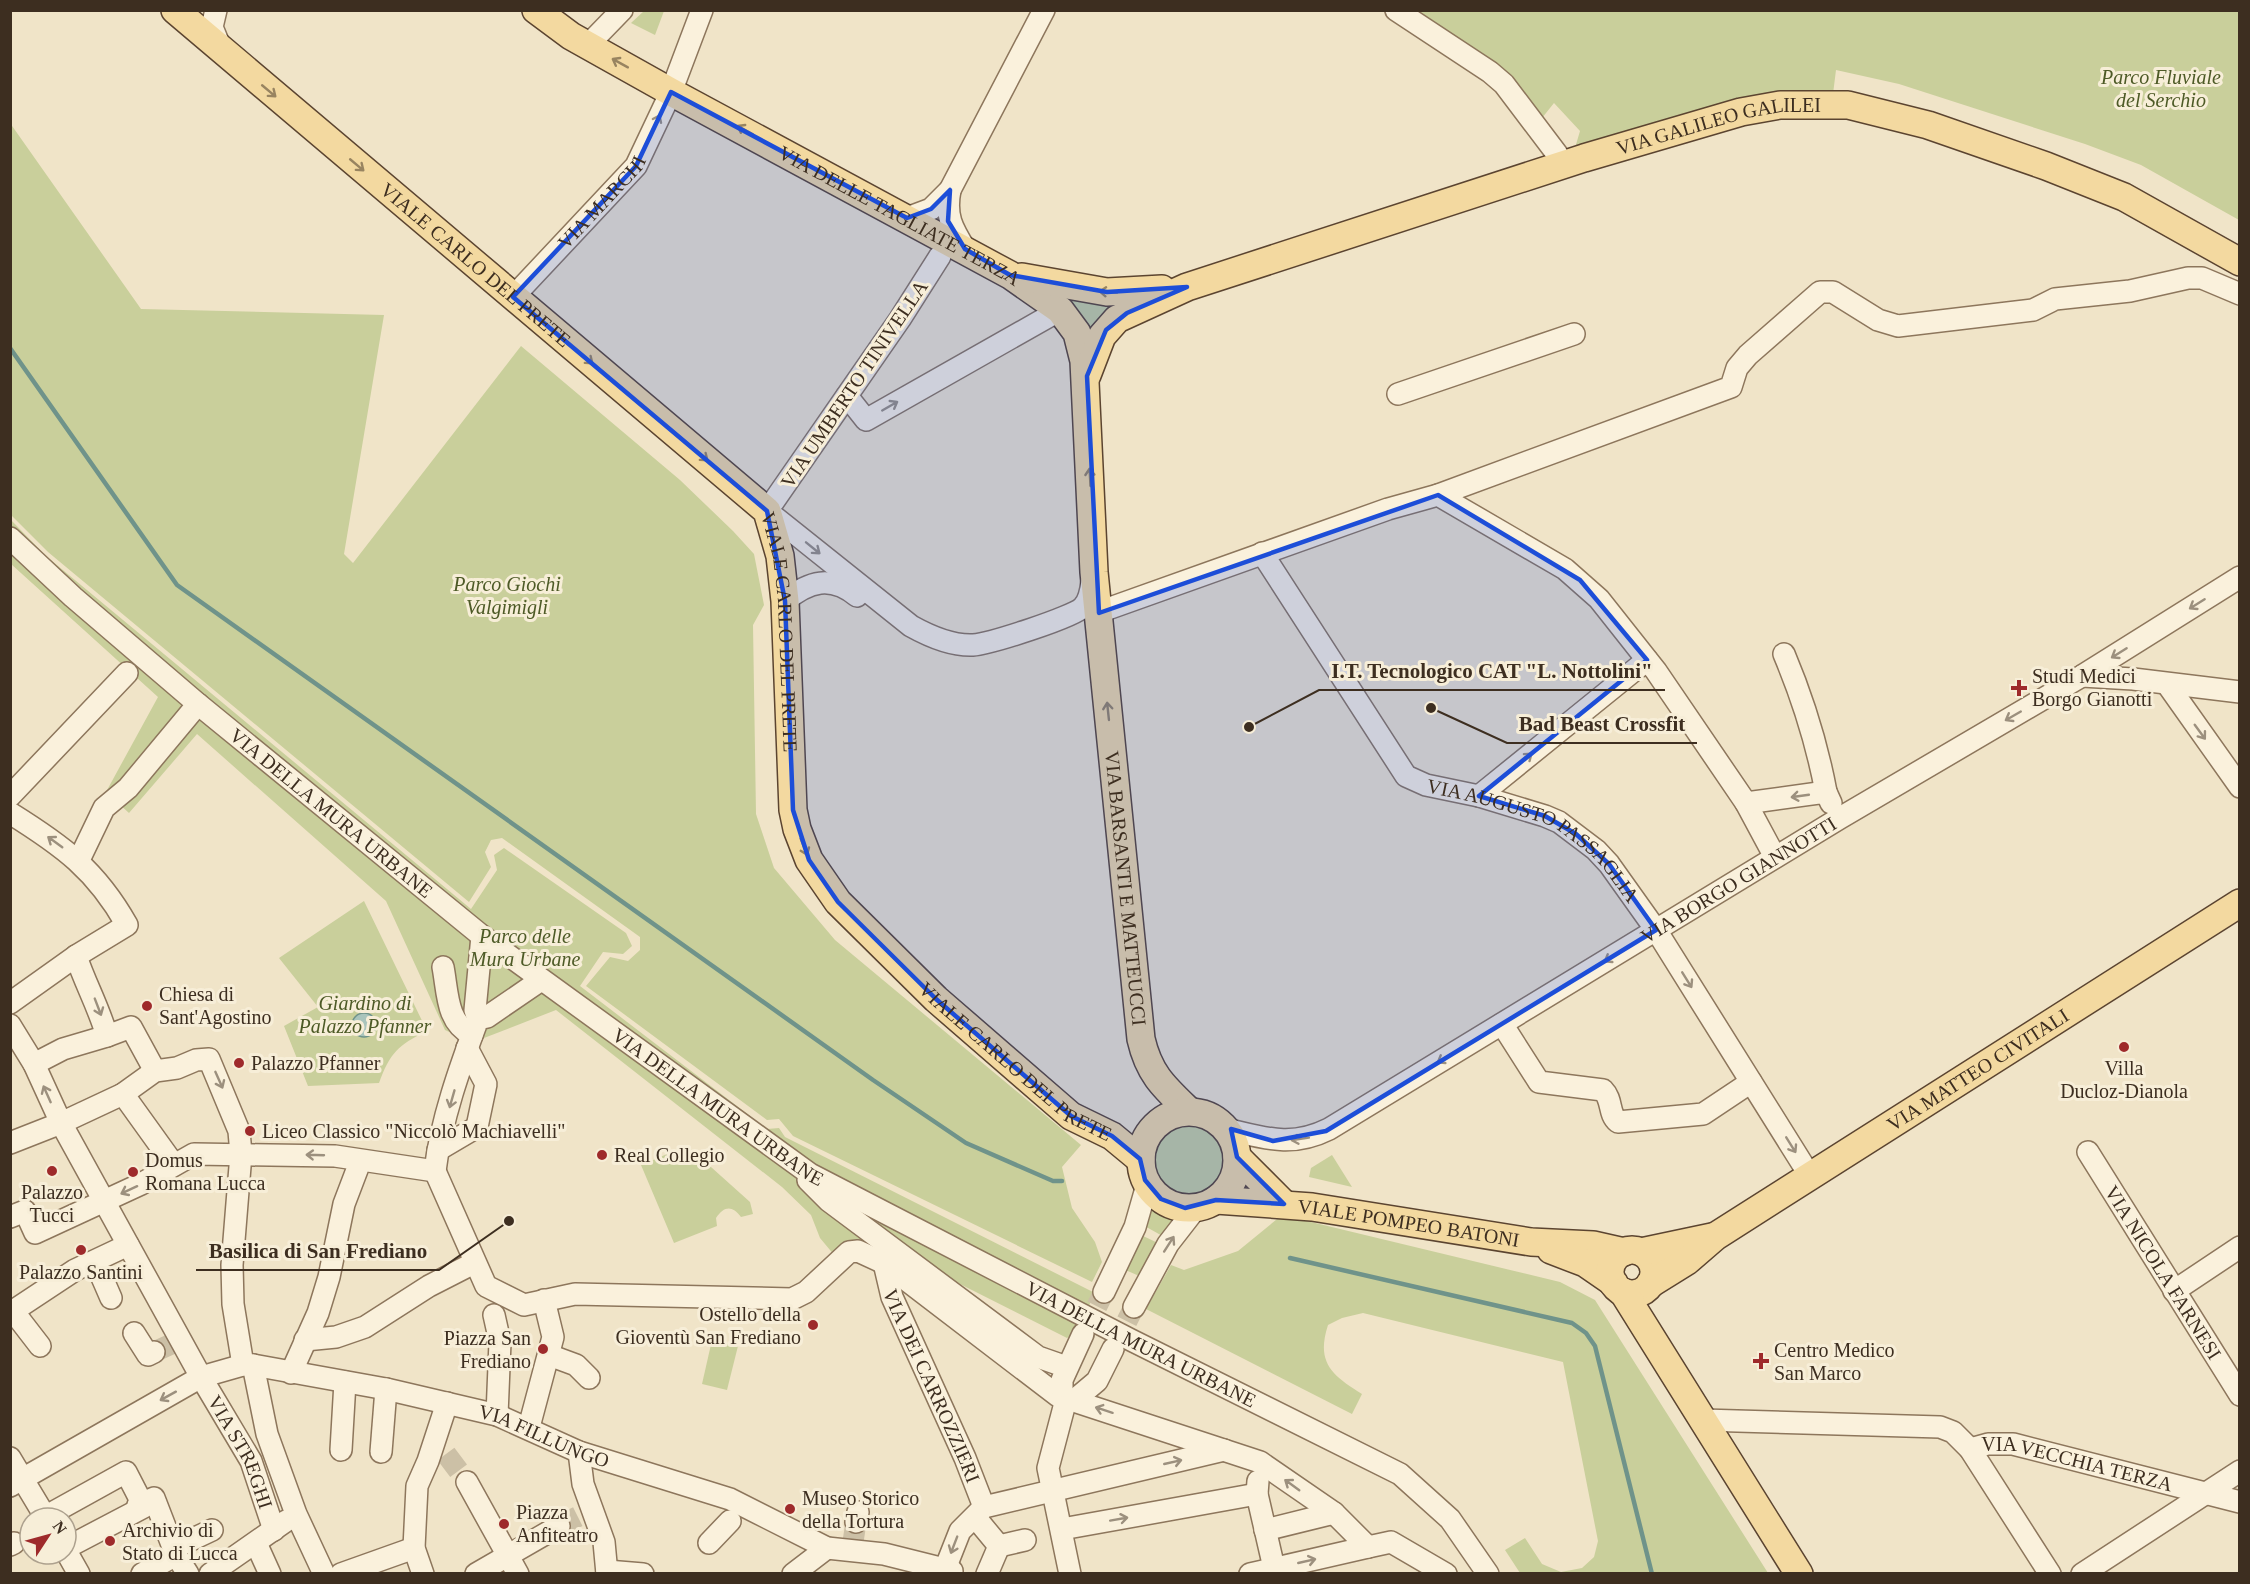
<svg xmlns="http://www.w3.org/2000/svg" width="2250" height="1584" font-family="Georgia,serif">
	<rect width="100%" height="100%" fill="#f0e4c8"/>
	<g fill="#c9cf9b">
		<polygon points="644,11 664,11 655,35 631,23"/>
		<polygon points="1415,11 2239,11 2239,220 2141,165 2085,144 1899,84 1836,70 1833,94 1575,148 1580,131 1554,103 1542,118 1512,76 1486,56"/>
		<polygon points="10,123 141,309 384,315 344,554 353,563 521,346 680,480 733,531 754,554 764,605 753,625 756,814 774,868 835,940 1081,1145 1062,1167 1072,1208 1095,1242 1102,1262 1092,1282 793,1136 779,1119 767,1120 586,986 610,957 628,961 640,950 640,937 502,838 491,840 485,852 491,867 469,902 48,552 11,515"/>
		<polygon points="1059,294 1131,298 1093,343"/>
		<path d="M 11,520 L 46,556 L 471,909 L 497,870 L 494,855 L 504,848 L 626,933 L 632,946 L 623,954 L 603,952 L 580,986 L 767,1129 L 779,1128 L 785,1137 L 1095,1293 L 1077,1331 L 1067,1338 L 952,1280 L 867,1242 C 852,1240 846,1246 835,1256 L 820,1238 L 811,1215 L 782,1187 L 556,1010 L 484,1038 L 462,1038 L 445,1030 L 386,901 L 197,734 L 129,813 L 106,792 L 158,697 L 11,564 Z"/>
		<path d="M 364,901 L 427,1031 C 398,1045 390,1053 379,1083 L 308,1086 L 284,1026 L 318,1007 L 279,958 Z"/>
		<circle cx="1190" cy="1159" r="37"/>
		<path d="M 684,1147 L 692,1150 L 750,1202 L 753,1214 L 741,1217 C 732,1205 724,1206 716,1218 L 717,1226 L 674,1243 L 641,1165 Z"/>
		<polygon points="1332,1155 1352,1187 1309,1177 1311,1168"/>
		<polygon points="1148,1203 1164,1213 1180,1219 1166,1238 1141,1224"/>
		<path d="M 1282,1215 L 1560,1282 L 1595,1300 L 1768,1573 L 1520,1573 L 1505,1550 L 1525,1538 L 1542,1564 L 1561,1572 L 1582,1568 L 1594,1557 L 1598,1541 L 1563,1362 L 1363,1313 L 1342,1318 L 1328,1325 C 1316,1362 1331,1375 1362,1394 L 1352,1414 L 1146,1309 L 1171,1265 L 1184,1270 L 1238,1251 Z"/>
		<polygon points="1139,1234 1162,1245 1144,1278 1123,1269"/>
		<polygon points="712,1340 738,1346 727,1390 702,1384"/>
	</g>
	<circle fill="#a9c4bc" stroke="#6f938a" stroke-width="1.5" cx="364" cy="1025" r="12"/>
	<g fill="none" stroke-linecap="round" stroke-linejoin="round">
		<g stroke="#6f938a" stroke-width="4.5">
			<polyline points="10,348 177,585 873,1080 966,1143 1053,1181 1062,1181"/>
			<polyline points="1290,1258 1572,1323 1586,1333 1595,1346 1652,1574"/>
		</g>
		<g stroke="#ccc0a6" stroke-width="21" stroke-dasharray="21 10" stroke-linecap="butt">
			<polyline points="1083,1334 1104,1292"/>
			<polyline points="1113,1349 1134,1307"/>
			<polyline points="154,1352 178,1341"/>
			<polyline points="446,1454 467,1482"/>
			<polyline points="559,1526 587,1512"/>
			<polyline points="853,1542 856,1522"/>
		</g>
		<g stroke="#8d765c" stroke-width="24">
			<g id="minor">
				<polyline points="216,10 212,27 221,49"/>
				<polyline points="1396,10 1490,72 1504,84 1557,154"/>
				<polyline points="588,45 622,10"/>
				<path d="M 950,190 C 945,216 952,228 965,249"/>
				<polyline points="907,218 931,209 950,190 1044,10"/>
				<path d="M 940,256 L 900,319 L 767,511 L 911,626 C 929,636 952,646 973,645 C 989,644 1074,617 1083,607 C 1090,600 1091,590 1092,581"/>
				<path id="s1" d="M 513,297 L 636,166 L 671,92 L 702,10"/>
				<polyline points="1398,394 1574,334"/>
				<polyline points="847,396 866,420 1060,310"/>
				<polyline points="1438,495 1731,387 1737,368 1748,355 1820,292 1833,292 1878,320 1898,326 2033,310 2055,299 2130,291 2188,278 2202,278 2240,294"/>
				<path id="s2" d="M 10,538 L 73,597 L 198,704 L 482,936 L 810,1174 L 1131,1340 L 1400,1474 L 1450,1519 L 1488,1574"/>
				<path id="s3" d="M 1262,553 L 1406,776 L 1426,785 L 1479,796 L 1545,816 L 1559,822 L 1596,850 L 1609,864 L 1656,930 L 1810,1176"/>
				<path d="M 785,601 C 809,581 831,575 857,596"/>
				<polyline points="1099,612 1388,509 1438,495 1565,569 1599,599 1656,671 1746,803 1775,857"/>
				<path d="M 1784,654 C 1803,699 1817,744 1826,792"/>
				<polyline points="2082,676 2133,679 2240,692"/>
				<polyline points="2167,684 2240,787"/>
				<polyline points="10,796 127,673"/>
				<polyline points="1479,796 1647,660"/>
				<polyline points="1746,803 1826,792 1831,803"/>
				<path d="M 10,813 C 63,846 96,870 127,925 L 76,956 L 10,1003"/>
				<polyline points="79,860 104,808 128,788 198,704"/>
				<path d="M 76,956 C 85,983 99,1008 107,1036 L 131,1027 L 155,1071"/>
				<path d="M 443,967 C 448,993 446,1022 472,1035"/>
				<polyline points="478,1019 475,1010 482,936"/>
				<path d="M 1502,1024 L 1539,1082 L 1603,1090 C 1613,1100 1608,1114 1618,1122 L 1703,1114 L 1751,1082"/>
				<path id="s4" d="M 10,1025 L 34,1064 L 61,1123 L 201,1377 L 251,1461 L 274,1530"/>
				<polyline points="34,1064 63,1049 107,1036"/>
				<polyline points="123,1094 174,1165"/>
				<path id="s5" d="M 1226,1129 C 1265,1138 1291,1148 1329,1129 L 1840,818 L 2082,676 L 2240,577"/>
				<polyline points="10,1143 61,1123 123,1094 155,1071 177,1068 196,1060 209,1059 239,1131 241,1154 232,1265 233,1304 243,1365"/>
				<polyline points="438,1150 477,1127 486,1084 467,1048"/>
				<path id="s6" d="M 2088,1152 L 2240,1395"/>
				<polyline points="435,1171 486,1286 524,1305 575,1294 792,1299 806,1292 849,1252 858,1251 884,1263 1058,1396"/>
				<path d="M 435,1171 C 441,1120 460,1067 478,1019 L 487,1017 L 541,980"/>
				<polyline points="808,1180 829,1201 1038,1357 1058,1364"/>
				<polyline points="10,1217 25,1211 35,1233 141,1184 194,1154 335,1156 435,1171"/>
				<path id="s7" d="M 884,1263 L 892,1297 L 965,1458 L 984,1507"/>
				<polyline points="101,1275 111,1298"/>
				<polyline points="2174,1291 2240,1247"/>
				<polyline points="1104,1292 1135,1227 1147,1185"/>
				<polyline points="1134,1307 1168,1244 1196,1208"/>
				<polyline points="13,1311 40,1346"/>
				<polyline points="10,1313 75,1270 128,1245"/>
				<polyline points="494,1315 500,1342 497,1415"/>
				<polyline points="134,1333 148,1355 154,1352"/>
				<polyline points="305,1340 336,1337 365,1327 429,1286 474,1263"/>
				<polyline points="549,1355 576,1365 589,1378"/>
				<polyline points="253,1365 267,1434 296,1514 324,1574"/>
				<polyline points="291,1373 318,1313 329,1277 344,1204 360,1162"/>
				<polyline points="1062,1390 1062,1380 1083,1334"/>
				<polyline points="1078,1397 1097,1381 1113,1349"/>
				<polyline points="1077,1402 1260,1462 1334,1513 1368,1547 1391,1542 1446,1574"/>
				<polyline points="1064,1407 1048,1468 1070,1574"/>
				<polyline points="1703,1420 1940,1427 1953,1432 1970,1449 2050,1574"/>
				<polyline points="529,1427 553,1337 544,1300"/>
				<path id="s8" d="M 1970,1449 L 1988,1444 L 2013,1444 L 2240,1502"/>
				<polyline points="341,1450 345,1382"/>
				<polyline points="381,1452 386,1389"/>
				<polyline points="579,1452 583,1484 604,1542 607,1574"/>
				<polyline points="10,1458 46,1518"/>
				<polyline points="1258,1481 1257,1494 1274,1568"/>
				<polyline points="467,1482 518,1574"/>
				<path id="s9" d="M 10,1486 L 201,1377 L 243,1365 L 253,1365 L 386,1389 L 497,1415 L 579,1452 L 730,1499 L 827,1548 L 884,1554 L 952,1571"/>
				<polyline points="138,1505 154,1498 176,1555 188,1574"/>
				<polyline points="975,1517 999,1546 1025,1540"/>
				<polyline points="43,1518 126,1472 144,1507 66,1548"/>
				<polyline points="856,1522 858,1512"/>
				<polyline points="1062,1529 1257,1494"/>
				<polyline points="1265,1530 1334,1513"/>
				<polyline points="256,1543 270,1574"/>
				<polyline points="709,1543 730,1521"/>
				<polyline points="10,1545 14,1543"/>
				<polyline points="174,1548 212,1530"/>
				<polyline points="66,1551 79,1574"/>
				<polyline points="607,1571 643,1574"/>
				<polyline points="142,1574 176,1555"/>
				<polyline points="210,1574 286,1521"/>
				<polyline points="341,1574 414,1548"/>
				<polyline points="423,1574 414,1548 417,1486 428,1461 447,1403"/>
				<polyline points="476,1574 559,1526"/>
				<polyline points="793,1574 827,1548"/>
				<polyline points="943,1574 960,1531 984,1507 1224,1450"/>
				<polyline points="987,1574 999,1546"/>
				<polyline points="1250,1574 1368,1547"/>
				<polyline points="2082,1574 2240,1471"/>
			</g>
		</g>
		<g stroke="#5b4430" stroke-width="30">
			<g id="major">
				<path id="s10" d="M 175,10 L 767,511 L 780,556 L 785,601 L 793,810 L 797,829 L 809,860 L 838,902 L 936,999 L 1071,1116 L 1112,1136 L 1141,1160"/>
				<path id="s11" d="M 536,10 L 571,36 L 671,92 L 1010,275 L 1060,310 L 1077,333 L 1084,361 L 1094,572 L 1141,1039 C 1149,1074 1164,1087 1189,1111"/>
				<polyline points="1022,277 1107,292 1162,289"/>
				<path id="s12" d="M 1087,375 L 1102,336 L 1117,319 L 1187,287 L 1584,158 L 1741,112 L 1780,105 L 1848,105 L 1928,125 L 2046,166 L 2124,197 L 2240,262"/>
				<circle cx="1189" cy="1160" r="48"/>
				<polyline points="1237,1157 1284,1204"/>
				<path id="s13" d="M 1216,1200 L 1312,1207 L 1531,1242 L 1593,1245 L 1624,1252"/>
				<polyline points="1551,1250 1585,1263 1614,1283"/>
				<circle cx="1632" cy="1272" r="22"/>
				<polyline points="1641,1252 1712,1237"/>
				<path id="s14" d="M 1650,1284 L 1687,1261 L 1716,1236 L 2240,903"/>
				<polyline points="1623,1292 1799,1574"/>
			</g>
		</g>
		<use href="#minor" stroke="#faf1dc" stroke-width="21"/>
		<use href="#major" stroke="#f3d9a0" stroke-width="27"/>
	</g>
	<defs><path id="oneway-shaft" d="M-6 0H5M1.5-3L5.5 0L1.5 3" fill="none" stroke-width="1.6" stroke-linecap="round" stroke-linejoin="round" transform="scale(1.5)"/></defs>
	<g stroke="#988460">
		<use href="#oneway-shaft" transform="translate(620 63) rotate(-151)"/>
		<use href="#oneway-shaft" transform="translate(269 91) rotate(40)"/>
		<use href="#oneway-shaft" transform="translate(745 130) rotate(-151)"/>
		<use href="#oneway-shaft" transform="translate(357 165) rotate(40)"/>
		<use href="#oneway-shaft" transform="translate(1108 292) rotate(-176)"/>
		<use href="#oneway-shaft" transform="translate(586 358) rotate(40)"/>
		<use href="#oneway-shaft" transform="translate(701 455) rotate(40)"/>
		<use href="#oneway-shaft" transform="translate(1090 477) rotate(-93)"/>
		<use href="#oneway-shaft" transform="translate(1108 711) rotate(-96)"/>
		<use href="#oneway-shaft" transform="translate(804 847) rotate(68)"/>
	</g>
	<g stroke="#9c907e">
		<use href="#oneway-shaft" transform="translate(656 123) rotate(-65)"/>
		<use href="#oneway-shaft" transform="translate(890 406) rotate(-30)"/>
		<use href="#oneway-shaft" transform="translate(813 548) rotate(39)"/>
		<use href="#oneway-shaft" transform="translate(2197 604) rotate(148)"/>
		<use href="#oneway-shaft" transform="translate(2119 653) rotate(148)"/>
		<use href="#oneway-shaft" transform="translate(2013 716) rotate(150)"/>
		<use href="#oneway-shaft" transform="translate(2200 732) rotate(54)"/>
		<use href="#oneway-shaft" transform="translate(1525 759) rotate(-39)"/>
		<use href="#oneway-shaft" transform="translate(1800 796) rotate(172)"/>
		<use href="#oneway-shaft" transform="translate(55 842) rotate(-144)"/>
		<use href="#oneway-shaft" transform="translate(1612 957) rotate(149)"/>
		<use href="#oneway-shaft" transform="translate(1687 980) rotate(58)"/>
		<use href="#oneway-shaft" transform="translate(98 1007) rotate(69)"/>
		<use href="#oneway-shaft" transform="translate(1445 1058) rotate(149)"/>
		<use href="#oneway-shaft" transform="translate(219 1080) rotate(66)"/>
		<use href="#oneway-shaft" transform="translate(47 1094) rotate(-114)"/>
		<use href="#oneway-shaft" transform="translate(452 1099) rotate(106)"/>
		<use href="#oneway-shaft" transform="translate(1300 1139) rotate(171)"/>
		<use href="#oneway-shaft" transform="translate(1791 1145) rotate(58)"/>
		<use href="#oneway-shaft" transform="translate(315 1155) rotate(-178)"/>
		<use href="#oneway-shaft" transform="translate(129 1190) rotate(155)"/>
		<use href="#oneway-shaft" transform="translate(1169 1244) rotate(-57)"/>
		<use href="#oneway-shaft" transform="translate(168 1396) rotate(151)"/>
		<use href="#oneway-shaft" transform="translate(1104 1410) rotate(-162)"/>
		<use href="#oneway-shaft" transform="translate(1173 1462) rotate(-13)"/>
		<use href="#oneway-shaft" transform="translate(1292 1485) rotate(-144)"/>
		<use href="#oneway-shaft" transform="translate(1119 1519) rotate(-10)"/>
		<use href="#oneway-shaft" transform="translate(954 1545) rotate(111)"/>
		<use href="#oneway-shaft" transform="translate(1307 1561) rotate(-13)"/>
	</g>
	<path fill="#1d4ed8" fill-opacity="0.2" stroke="#1d4ed8" stroke-width="4.5" stroke-linejoin="round" d="M 671,92 L 907,218 L 931,209 L 950,190 L 948,221 L 965,249 L 1010,275 L 1107,292 L 1187,287 L 1127,313 L 1106,330 L 1087,376 L 1099,613 L 1438,495 L 1580,580 L 1647,660 L 1479,796 L 1545,816 L 1576,834 L 1609,864 L 1656,930 L 1326,1131 L 1273,1141 L 1231,1129 L 1237,1157 L 1284,1204 L 1216,1200 L 1185,1208 L 1161,1199 L 1145,1180 L 1140,1159 L 1112,1136 L 1071,1116 L 936,999 L 838,902 L 809,860 L 793,810 L 785,601 L 767,511 L 513,297 L 636,166 Z"/>
	<g fill="#9e2a2b" stroke="#f7eed8" stroke-width="2">
		<path d="M2016 679h6v6h6v6h-6v6h-6v-6h-6v-6h6z"/>
		<circle cx="147" cy="1006" r="6"/>
		<circle cx="2124" cy="1047" r="6"/>
		<circle cx="239" cy="1063" r="6"/>
		<circle cx="250" cy="1131" r="6"/>
		<circle cx="602" cy="1155" r="6"/>
		<circle cx="52" cy="1171" r="6"/>
		<circle cx="133" cy="1172" r="6"/>
		<circle cx="81" cy="1250" r="6"/>
		<circle cx="813" cy="1325" r="6"/>
		<circle cx="543" cy="1349" r="6"/>
		<path d="M1758 1352h6v6h6v6h-6v6h-6v-6h-6v-6h6z"/>
		<circle cx="790" cy="1509" r="6"/>
		<circle cx="504" cy="1524" r="6"/>
		<circle cx="110" cy="1541" r="6"/>
	</g>
	<g text-anchor="middle" stroke-width="6" stroke-linejoin="round" paint-order="stroke">
		<g font-size="20" font-style="italic" fill="#4d5a26" stroke="#f7eed8">
			<text x="2161" y="84">Parco Fluviale<tspan x="2161" dy="23">del Serchio</tspan></text>
			<text x="507" y="591">Parco Giochi<tspan x="507" dy="23">Valgimigli</tspan></text>
			<text x="525" y="943">Parco delle<tspan x="525" dy="23">Mura Urbane</tspan></text>
			<text x="365" y="1010">Giardino di<tspan x="365" dy="23">Palazzo Pfanner</tspan></text>
		</g>
		<g font-size="20" fill="#3d2e20" stroke="#f7eed8">
			<text dy="7" stroke="none"><textPath href="#s12" startOffset="698">VIA GALILEO GALILEI</textPath></text>
			<text dy="7" stroke="none"><textPath href="#s1" startOffset="130">VIA MARCHI</textPath></text>
			<text dy="7" stroke="none"><textPath href="#s11" startOffset="418">VIA DELLE TAGLIATE TERZA</textPath></text>
			<text dy="7" stroke="none"><textPath href="#s10" startOffset="394">VIALE CARLO DEL PRETE</textPath></text>
			<text transform="translate(854 384) rotate(-56)" y="7">VIA UMBERTO TINIVELLA</text>
			<text dy="7" stroke="none"><textPath href="#s10" startOffset="898">VIALE CARLO DEL PRETE</textPath></text>
			<text dy="7" stroke="none"><textPath href="#s2" startOffset="423">VIA DELLA MURA URBANE</textPath></text>
			<text dy="7" stroke="none"><textPath href="#s3" startOffset="412">VIA AUGUSTO PASSAGLIA</textPath></text>
			<text dy="7" stroke="none"><textPath href="#s5" startOffset="585">VIA BORGO GIANNOTTI</textPath></text>
			<text dy="7" stroke="none"><textPath href="#s11" startOffset="1191">VIA BARSANTI E MATTEUCCI</textPath></text>
			<text dy="7" stroke="none"><textPath href="#s10" startOffset="1420">VIALE CARLO DEL PRETE</textPath></text>
			<text dy="7" stroke="none"><textPath href="#s14" startOffset="392">VIA MATTEO CIVITALI</textPath></text>
			<text dy="7" stroke="none"><textPath href="#s2" startOffset="909">VIA DELLA MURA URBANE</textPath></text>
			<text dy="7" stroke="none"><textPath href="#s13" startOffset="194">VIALE POMPEO BATONI</textPath></text>
			<text dy="7" stroke="none"><textPath href="#s6" startOffset="142">VIA NICOLA FARNESI</textPath></text>
			<text dy="7" stroke="none"><textPath href="#s2" startOffset="1395">VIA DELLA MURA URBANE</textPath></text>
			<text dy="7" stroke="none"><textPath href="#s7" startOffset="132">VIA DEI CARROZZIERI</textPath></text>
			<text dy="7" stroke="none"><textPath href="#s9" startOffset="574">VIA FILLUNGO</textPath></text>
			<text dy="7" stroke="none"><textPath href="#s4" startOffset="486">VIA STREGHI</textPath></text>
			<text dy="7" stroke="none"><textPath href="#s8" startOffset="110">VIA VECCHIA TERZA</textPath></text>
		</g>
		<g font-size="20" fill="#3d2e20" stroke="#f7eed8" text-anchor="start">
			<text x="2032" y="683">Studi Medici<tspan x="2032" dy="23">Borgo Gianotti</tspan></text>
			<text x="159" y="1001">Chiesa di<tspan x="159" dy="23">Sant'Agostino</tspan></text>
			<text x="251" y="1070">Palazzo Pfanner</text>
			<text x="2124" y="1075" text-anchor="middle">Villa<tspan x="2124" dy="23">Ducloz-Dianola</tspan></text>
			<text x="262" y="1138">Liceo Classico "Niccolò Machiavelli"</text>
			<text x="614" y="1162">Real Collegio</text>
			<text x="145" y="1167">Domus<tspan x="145" dy="23">Romana Lucca</tspan></text>
			<text x="52" y="1199" text-anchor="middle">Palazzo<tspan x="52" dy="23">Tucci</tspan></text>
			<text x="81" y="1279" text-anchor="middle">Palazzo Santini</text>
			<text x="801" y="1321" text-anchor="end">Ostello della<tspan x="801" dy="23">Gioventù San Frediano</tspan></text>
			<text x="531" y="1345" text-anchor="end">Piazza San<tspan x="531" dy="23">Frediano</tspan></text>
			<text x="1774" y="1357">Centro Medico<tspan x="1774" dy="23">San Marco</tspan></text>
			<text x="802" y="1505">Museo Storico<tspan x="802" dy="23">della Tortura</tspan></text>
			<text x="516" y="1519">Piazza<tspan x="516" dy="23">Anfiteatro</tspan></text>
			<text x="122" y="1537">Archivio di<tspan x="122" dy="23">Stato di Lucca</tspan></text>
		</g>
	</g>
	<path fill="none" stroke="#3d2e20" stroke-width="2" d="M1249 727L1319 690H1665M1431 708L1507 743H1697M509 1221L439 1270H196"/>
	<g fill="#3d2e20" stroke="#f7eed8" stroke-width="2">
		<circle cx="1249" cy="727" r="6"/>
		<circle cx="1431" cy="708" r="6"/>
		<circle cx="509" cy="1221" r="6"/>
	</g>
	<g font-size="21" text-anchor="middle" font-weight="bold" fill="#3d2e20" stroke="#f7eed8" stroke-width="6" stroke-linejoin="round" paint-order="stroke">
		<text x="1492" y="678">I.T. Tecnologico CAT "L. Nottolini"</text>
		<text x="1602" y="731">Bad Beast Crossfit</text>
		<text x="318" y="1258">Basilica di San Frediano</text>
	</g>
	<rect width="2250" height="1584" fill="none" stroke="#3d2e20" stroke-width="24"/>
	<g transform="translate(48 1536) rotate(54)"><circle r="28" fill="#f7eed8" stroke="#ada18e" stroke-width="1.5"/>
	<path d="M0-4.5L10 22L0 15L-10 22Z" fill="#9e2a2b"/>
	<text y="-9" font-size="16" font-weight="bold" text-anchor="middle" fill="#3d2e20">N</text>
	</g>
</svg>
